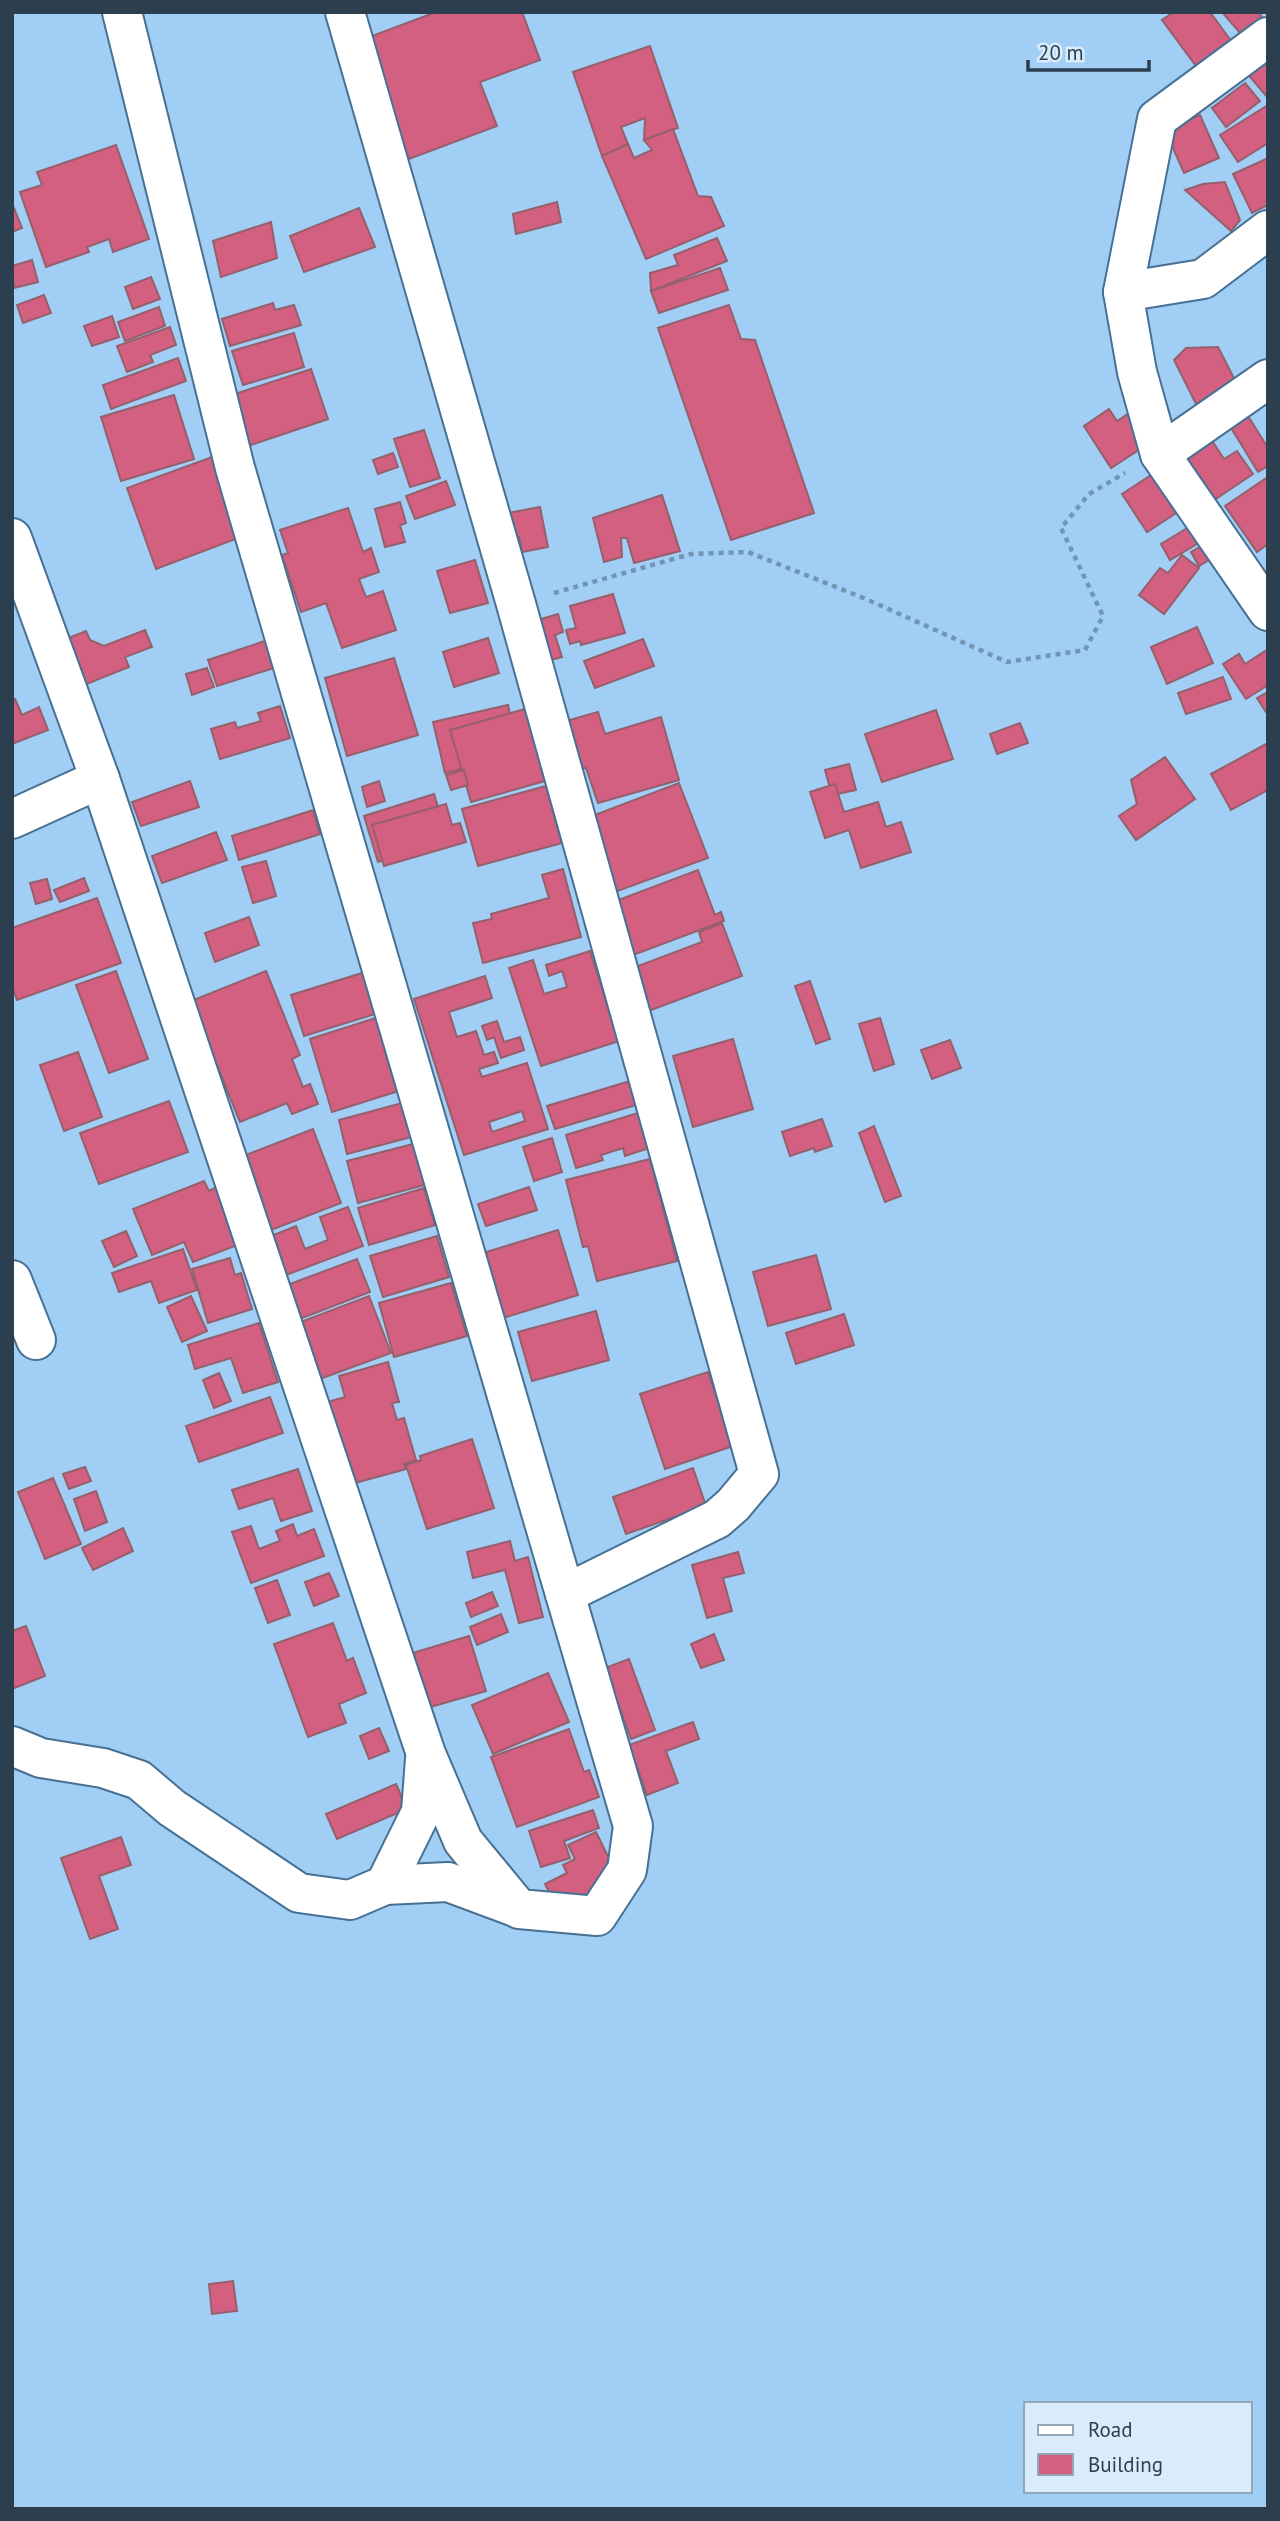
<svg xmlns="http://www.w3.org/2000/svg" width="1280" height="2521" font-family="'PT Sans',sans-serif">
	<rect width="100%" height="100%" fill="#a0cef5"/>
	<g fill="#d36081" stroke="#965f6c" stroke-width="2" fill-rule="evenodd">
		<polygon points="436,12 522,12 540,60 480,82 497,126 409,159 364,39"/>
		<polygon points="1174,12 1210,12 1234,45 1199,70 1162,20"/>
		<polygon points="1222,12 1258,12 1262,17 1241,34"/>
		<polygon points="650,46 678,128 644,140 645,118 621,127 628,144 602,156 573,72"/>
		<polygon points="1264,57 1268,62 1268,98 1246,72"/>
		<polygon points="1245,83 1260,101 1226,127 1212,108"/>
		<polygon points="1268,105 1268,143 1238,162 1220,135"/>
		<polygon points="1200,115 1219,158 1184,173 1165,130"/>
		<polygon points="673,129 698,196 711,197 724,226 646,259 602,156 628,144 634,158 652,150 644,140"/>
		<polygon points="116,145 149,239 113,252 109,239 87,247 89,252 46,267 20,192 42,185 37,172"/>
		<polygon points="1268,158 1268,205 1252,213 1233,174"/>
		<polygon points="1225,182 1240,220 1231,231 1185,190 1203,184"/>
		<polygon points="557,202 561,222 516,234 513,214"/>
		<polygon points="12,203 22,228 12,232"/>
		<polygon points="359,208 375,247 304,272 290,236"/>
		<polygon points="271,222 277,258 221,277 213,241"/>
		<polygon points="717,238 727,261 651,291 650,273 678,265 674,255"/>
		<polygon points="32,260 38,282 14,288 12,266"/>
		<polygon points="720,268 728,290 659,313 651,291"/>
		<polygon points="151,277 160,299 133,309 125,287"/>
		<polygon points="44,295 51,313 23,323 17,305"/>
		<polygon points="273,303 275,310 294,305 301,325 230,346 222,319"/>
		<polygon points="729,305 741,339 755,340 814,513 731,540 658,328"/>
		<polygon points="159,307 165,326 125,341 118,322"/>
		<polygon points="112,316 119,337 92,346 84,326"/>
		<polygon points="170,327 176,345 150,355 153,362 127,372 117,346"/>
		<polygon points="294,333 304,367 243,385 232,351"/>
		<polygon points="1218,347 1240,390 1199,410 1174,360 1186,348"/>
		<polygon points="178,358 186,381 111,409 103,385"/>
		<polygon points="311,369 328,419 248,446 232,395"/>
		<polygon points="174,395 194,459 121,481 101,417"/>
		<polygon points="1109,409 1117,421 1134,410 1154,440 1111,468 1084,426"/>
		<polygon points="1248,416 1268,448 1268,466 1258,472 1230,426"/>
		<polygon points="424,430 440,478 410,487 394,439"/>
		<polygon points="1209,436 1224,459 1237,451 1253,474 1214,500 1183,454"/>
		<polygon points="393,453 398,467 378,474 373,460"/>
		<polygon points="212,457 241,537 156,569 127,488"/>
		<polygon points="1162,468 1187,506 1147,532 1122,494"/>
		<polygon points="1268,477 1268,544 1257,552 1225,506"/>
		<polygon points="446,481 455,505 415,519 406,496"/>
		<polygon points="662,495 680,551 634,563 627,538 621,538 622,557 604,562 593,518"/>
		<polygon points="400,502 406,523 400,525 405,542 385,547 375,509"/>
		<polygon points="540,507 548,547 522,552 519,537 502,541 497,515"/>
		<polygon points="348,508 363,552 371,548 379,572 359,579 366,597 383,591 396,630 342,648 326,603 301,612 282,555 288,553 280,530"/>
		<polygon points="1197,522 1207,538 1170,560 1161,544"/>
		<polygon points="1210,541 1217,555 1199,566 1191,552"/>
		<polygon points="1182,555 1199,568 1164,614 1139,595 1160,568 1168,573"/>
		<polygon points="475,560 488,603 450,613 437,571"/>
		<polygon points="613,594 625,633 581,645 580,641 570,644 566,630 576,628 570,606"/>
		<polygon points="558,614 563,632 555,635 562,657 540,663 528,623"/>
		<polygon points="1197,627 1213,663 1167,684 1151,647"/>
		<polygon points="145,630 152,647 125,657 129,667 74,689 56,643 86,631 90,640 104,646"/>
		<polygon points="488,638 499,673 454,687 443,652"/>
		<polygon points="643,639 654,666 595,688 584,661"/>
		<polygon points="265,641 274,668 217,686 208,660"/>
		<polygon points="1268,649 1268,685 1246,699 1223,664 1239,654 1245,664"/>
		<polygon points="394,658 418,735 347,756 325,678"/>
		<polygon points="207,668 214,687 192,695 186,674"/>
		<polygon points="1223,677 1231,699 1186,714 1178,693"/>
		<polygon points="1268,692 1268,715 1257,698"/>
		<polygon points="15,699 22,715 39,707 48,730 12,744 12,700"/>
		<polygon points="508,705 517,745 498,750 500,760 445,773 433,722"/>
		<polygon points="280,706 290,738 220,759 211,729 235,722 237,728 261,721 258,713"/>
		<polygon points="525,709 545,781 471,802 450,730"/>
		<polygon points="936,710 953,759 882,782 865,734"/>
		<polygon points="598,712 605,734 661,717 679,780 598,803 586,768 577,770 563,722"/>
		<polygon points="1020,723 1028,743 997,754 990,734"/>
		<polygon points="1268,743 1268,790 1231,810 1211,774"/>
		<polygon points="1165,757 1195,799 1136,840 1119,816 1137,804 1131,780"/>
		<polygon points="849,764 856,790 832,795 825,770"/>
		<polygon points="464,770 468,785 451,790 446,775"/>
		<polygon points="190,781 199,807 141,826 132,802"/>
		<polygon points="379,781 385,801 367,807 362,787"/>
		<polygon points="679,783 708,858 612,893 584,819"/>
		<polygon points="835,784 844,812 878,802 886,827 901,822 911,852 861,868 849,830 825,838 810,792"/>
		<polygon points="546,786 562,843 478,866 462,809"/>
		<polygon points="434,794 440,813 446,811 455,838 378,862 364,816"/>
		<polygon points="446,804 452,825 460,823 466,842 384,866 372,825"/>
		<polygon points="313,810 320,834 239,860 232,836"/>
		<polygon points="216,832 227,860 162,883 152,856"/>
		<polygon points="266,861 276,896 253,903 242,867"/>
		<polygon points="563,869 581,937 483,963 473,923 492,919 491,914 549,898 542,875"/>
		<polygon points="698,870 715,915 721,912 724,921 625,958 605,905"/>
		<polygon points="84,878 89,891 60,902 54,890"/>
		<polygon points="47,879 52,899 36,904 30,883"/>
		<polygon points="97,898 121,963 17,1000 12,986 12,928"/>
		<polygon points="249,917 259,945 215,962 205,933"/>
		<polygon points="722,923 742,976 646,1012 630,969 702,942 699,932"/>
		<polygon points="590,951 619,1041 541,1066 509,968 533,960 544,994 567,987 562,971 549,976 546,965"/>
		<polygon points="378,968 391,1009 304,1036 291,995"/>
		<polygon points="116,971 148,1059 109,1073 76,985"/>
		<polygon points="266,971 300,1055 292,1059 303,1087 310,1084 318,1104 292,1114 287,1103 240,1122 191,1001"/>
		<path d="M 485,976 L 492,998 L 449,1012 L 457,1037 L 476,1031 L 484,1055 L 494,1052 L 498,1063 L 479,1069 L 482,1077 L 527,1063 L 548,1129 L 464,1155 L 414,999 ZM 522,1111 L 525,1121 L 492,1132 L 489,1122 Z"/>
		<polygon points="810,981 830,1039 816,1044 795,986"/>
		<polygon points="385,1015 408,1088 332,1112 310,1039"/>
		<polygon points="880,1018 894,1064 874,1071 859,1024"/>
		<polygon points="497,1021 504,1042 520,1037 524,1050 501,1058 494,1037 487,1040 482,1026"/>
		<polygon points="733,1039 753,1109 693,1127 673,1056"/>
		<polygon points="950,1040 961,1068 932,1079 921,1050"/>
		<polygon points="78,1052 102,1117 64,1131 40,1065"/>
		<polygon points="630,1081 636,1105 555,1129 547,1106"/>
		<polygon points="169,1101 188,1152 99,1184 80,1133"/>
		<polygon points="406,1102 415,1136 347,1154 339,1120"/>
		<polygon points="638,1113 649,1148 625,1156 623,1148 601,1155 603,1160 576,1168 566,1135"/>
		<polygon points="822,1119 832,1146 815,1152 814,1148 790,1156 782,1132"/>
		<polygon points="874,1126 901,1196 885,1202 859,1133"/>
		<polygon points="313,1129 341,1203 266,1232 238,1158"/>
		<polygon points="552,1138 562,1172 534,1181 523,1147"/>
		<polygon points="417,1143 428,1184 358,1203 347,1161"/>
		<polygon points="650,1159 677,1261 597,1281 588,1246 583,1247 566,1180"/>
		<polygon points="204,1181 209,1191 217,1187 240,1244 193,1262 184,1242 152,1255 133,1209"/>
		<polygon points="529,1187 537,1210 486,1226 478,1204"/>
		<polygon points="424,1188 435,1225 369,1245 358,1208"/>
		<polygon points="348,1207 363,1246 286,1275 271,1236 296,1226 305,1249 328,1240 320,1217"/>
		<polygon points="558,1230 578,1295 503,1318 483,1253"/>
		<polygon points="126,1231 137,1256 114,1267 102,1241"/>
		<polygon points="437,1236 449,1277 383,1297 370,1256"/>
		<polygon points="183,1249 197,1290 159,1303 151,1281 119,1292 112,1273"/>
		<polygon points="816,1255 831,1309 768,1326 753,1272"/>
		<polygon points="230,1258 235,1275 241,1273 252,1309 208,1323 192,1269"/>
		<polygon points="357,1259 370,1292 297,1320 287,1285"/>
		<polygon points="451,1283 467,1336 394,1357 379,1303"/>
		<polygon points="191,1296 207,1331 182,1342 167,1307"/>
		<polygon points="369,1296 391,1353 320,1379 298,1323"/>
		<polygon points="596,1311 609,1360 532,1381 518,1332"/>
		<polygon points="844,1314 854,1345 796,1364 786,1333"/>
		<polygon points="259,1323 278,1382 243,1393 231,1358 195,1369 188,1345"/>
		<polygon points="388,1362 399,1402 392,1403 397,1420 404,1418 416,1460 404,1464 406,1469 344,1486 321,1404 345,1397 339,1376"/>
		<polygon points="708,1372 733,1446 665,1469 640,1394"/>
		<polygon points="219,1373 231,1401 214,1408 203,1380"/>
		<polygon points="270,1397 283,1433 199,1462 186,1426"/>
		<polygon points="472,1439 494,1508 427,1529 406,1465 421,1460 420,1456"/>
		<polygon points="85,1467 91,1481 69,1489 63,1474"/>
		<polygon points="693,1468 706,1506 626,1534 613,1497"/>
		<polygon points="298,1469 312,1511 281,1521 273,1498 239,1509 232,1490"/>
		<polygon points="53,1478 81,1544 45,1559 18,1492"/>
		<polygon points="96,1491 107,1522 85,1531 74,1499"/>
		<polygon points="293,1524 297,1536 314,1529 324,1556 251,1583 232,1532 251,1526 259,1549 280,1541 276,1531"/>
		<polygon points="123,1528 133,1551 93,1570 82,1548"/>
		<polygon points="510,1541 515,1561 528,1557 543,1617 519,1623 505,1570 473,1578 467,1552"/>
		<polygon points="738,1552 744,1573 723,1578 732,1611 707,1618 692,1565"/>
		<polygon points="329,1573 339,1596 314,1606 305,1582"/>
		<polygon points="277,1580 290,1615 268,1623 255,1588"/>
		<polygon points="492,1592 498,1606 471,1617 466,1603"/>
		<polygon points="501,1614 508,1632 477,1645 470,1627"/>
		<polygon points="333,1623 347,1661 353,1658 366,1693 339,1704 346,1723 308,1737 274,1644"/>
		<polygon points="26,1626 45,1676 12,1689 12,1631"/>
		<polygon points="714,1634 724,1660 701,1668 691,1644"/>
		<polygon points="469,1636 486,1691 420,1710 403,1656"/>
		<polygon points="629,1659 655,1730 631,1739 605,1668"/>
		<polygon points="548,1673 569,1722 493,1754 472,1705"/>
		<polygon points="693,1722 699,1739 666,1751 678,1783 647,1795 629,1745"/>
		<polygon points="379,1728 389,1751 369,1759 360,1736"/>
		<polygon points="569,1729 584,1772 589,1770 599,1797 517,1827 491,1757"/>
		<polygon points="396,1784 407,1809 337,1839 326,1814"/>
		<polygon points="593,1810 599,1828 564,1841 570,1858 541,1867 529,1831"/>
		<polygon points="596,1832 623,1887 561,1916 545,1884 567,1873 563,1865 575,1859 568,1845"/>
		<polygon points="121,1837 131,1865 99,1876 118,1929 90,1939 61,1858"/>
		<polygon points="233,2281 237,2311 212,2314 209,2284"/>
	</g>
	<g fill="none" stroke-linecap="round" stroke-linejoin="round">
		<g stroke="#467194" stroke-width="42">
			<g id="minor">
				<polyline points="345,12 516,604 759,1474 733,1505 717,1519 565,1594"/>
				<polyline points="1268,37 1157,119 1123,292 1137,372 1160,454 1268,611"/>
				<polyline points="1123,292 1203,279 1268,230"/>
				<polyline points="1160,454 1268,379"/>
				<polyline points="12,538 100,779 426,1754 463,1841 519,1909 597,1916 627,1870 633,1826 235,468 122,12"/>
				<polyline points="12,819 100,779"/>
				<polyline points="12,1280 36,1340"/>
				<polyline points="12,1746 41,1758 103,1768 139,1780 172,1808 299,1893 350,1900 385,1885 421,1812 425,1759"/>
				<polyline points="385,1885 448,1882 518,1908"/>
			</g>
		</g>
		<polyline stroke="#7295b3" stroke-width="4.5" stroke-dasharray="5 5" stroke-linecap="butt" points="554,593 691,554 748,552 866,599 1007,662 1085,650 1103,616 1061,528 1089,494 1125,473"/>
		<use href="#minor" stroke="#fff" stroke-width="38"/>
	</g>
	<rect width="1280" height="2521" fill="none" stroke="#2c3f4f" stroke-width="28"/>
	<rect x="1024" y="2402" width="228" height="91" fill="#d9ecfc" stroke="#94a7b7" stroke-width="2"/>
	<rect x="1038" y="2425" width="35" height="10" fill="#ffffff" stroke="#94a7b7" stroke-width="2"/>
	<text x="1088" y="2437" font-size="21" fill="#2c3f4f">Road</text>
	<rect x="1038" y="2454" width="35" height="21" fill="#d36081" stroke="#94a7b7" stroke-width="2"/>
	<text x="1088" y="2472" font-size="21" fill="#2c3f4f">Building</text>
	<path d="M1028 60v10h121v-10" fill="none" stroke="#2c3f4f" stroke-width="3.5"/>
	<text x="1038" y="60" font-size="21" fill="#2c3f4f" stroke="#d9ecfc" stroke-width="5" paint-order="stroke">20 m</text>
</svg>
